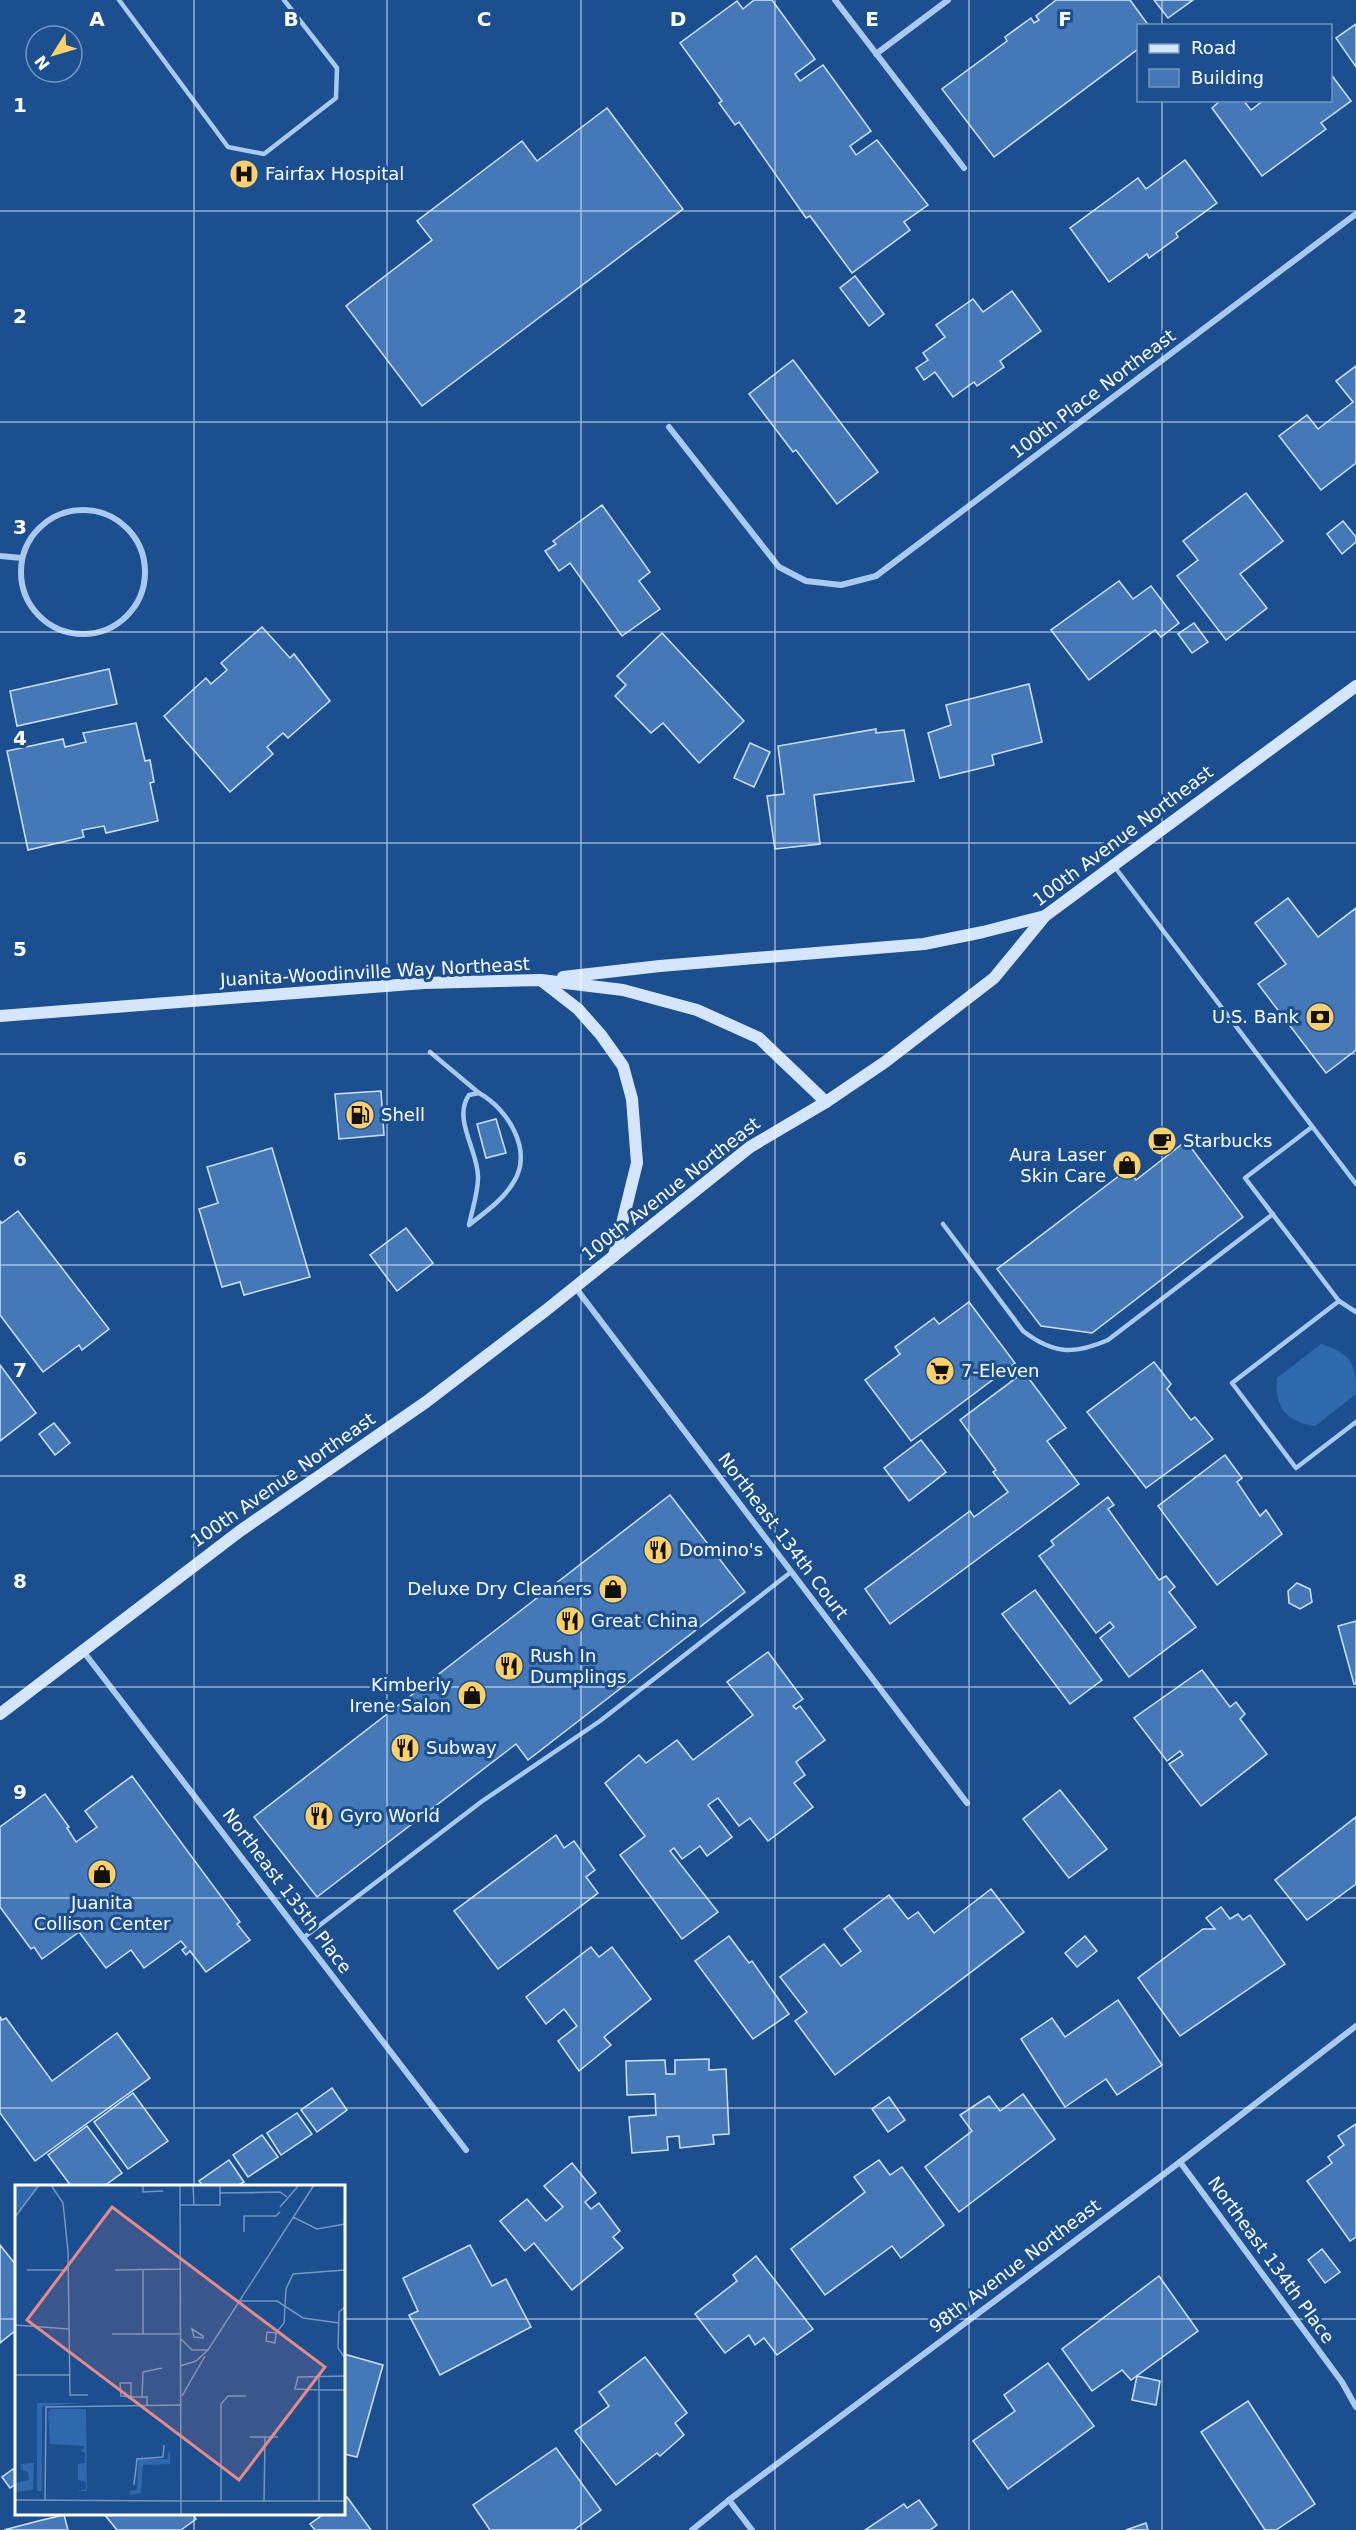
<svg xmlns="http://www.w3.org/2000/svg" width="1356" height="2530" font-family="'DejaVu Sans',sans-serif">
	<rect width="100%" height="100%" fill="#1b4f8f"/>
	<path fill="#2e69ad" d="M 1321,1344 C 1352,1354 1356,1363 1356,1394 L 1315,1426 C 1287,1422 1274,1408 1277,1378 Z"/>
	<g fill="#4478b7" stroke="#cfe3fa" stroke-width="1.5">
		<polygon points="754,0 772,0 815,59 795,74 800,81 823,65 871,131 850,146 856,155 877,140 928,205 904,222 910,230 852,273 810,216 806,218 739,122 735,125 719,103 722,101 680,43 737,1 743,9"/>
		<polygon points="1056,0 1130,0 1149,26 1138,26 1138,49 994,157 942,89 1007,41 1005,37 1031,18 1034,23 1039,20 1036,16"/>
		<polygon points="1154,0 1193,0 1168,18"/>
		<polygon points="1356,24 1356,67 1336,38"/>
		<polygon points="1330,73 1351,101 1321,123 1326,129 1262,176 1212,108 1221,100 1243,100 1251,110 1264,100 1330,100"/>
		<polygon points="607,108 683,209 422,406 346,306 432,240 417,221 522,141 537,161"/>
		<polygon points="1185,160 1217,203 1176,233 1178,237 1149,258 1147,254 1109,282 1070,228 1138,178 1146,189"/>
		<polygon points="855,276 884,314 869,326 840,288"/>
		<polygon points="1012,291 1041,331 1000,361 1004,367 977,386 974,382 953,397 935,372 924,380 916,368 928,360 923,353 945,337 936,325 973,299 983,312"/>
		<polygon points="793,360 878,472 837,504 796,450 793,452 749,394"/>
		<polygon points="1356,366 1356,463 1321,490 1279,436 1307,415 1318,429 1353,402 1336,381"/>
		<polygon points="1246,493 1283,541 1240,574 1267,608 1226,640 1177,576 1198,560 1183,541"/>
		<polygon points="602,505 650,572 639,581 660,609 622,636 570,563 559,571 545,551 556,544 553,541"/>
		<polygon points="1343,521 1356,537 1356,542 1342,554 1327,534"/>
		<polygon points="1119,581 1133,599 1151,586 1179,623 1161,637 1155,630 1089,680 1051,630"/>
		<polygon points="1194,623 1208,642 1192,653 1178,634"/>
		<polygon points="262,627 290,658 294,654 330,701 288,738 283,733 267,747 273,754 230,792 164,716 206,678 211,684 227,670 221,663"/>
		<polygon points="662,633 744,721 699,763 663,723 651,733 615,696 626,685 617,676"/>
		<polygon points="109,669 117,704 17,726 10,691"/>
		<polygon points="1029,684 1042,742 992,755 994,765 940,778 928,733 951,725 946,705"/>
		<polygon points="136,723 145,761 150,760 154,782 150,783 158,821 106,833 104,826 82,830 84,837 28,850 7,751 63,739 65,747 86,742 83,733"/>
		<polygon points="876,729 876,733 904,730 914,781 814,795 820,844 775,849 767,796 784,794 778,746"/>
		<polygon points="750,743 770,752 754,787 734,778"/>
		<polygon points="1288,898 1318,937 1356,908 1356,1050 1326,1073 1258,984 1286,964 1255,923"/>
		<polygon points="381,1091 384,1135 339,1139 335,1094"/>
		<polygon points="496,1119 506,1153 486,1158 477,1124"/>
		<polygon points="1186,1141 1243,1217 1092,1333 1041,1326 997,1269 1128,1169 1136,1180"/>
		<polygon points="272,1148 310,1277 244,1295 240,1282 222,1287 199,1209 218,1203 207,1167"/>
		<polygon points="18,1211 109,1329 82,1350 79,1345 43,1372 0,1315 0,1221 2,1223"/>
		<polygon points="406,1228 433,1263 397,1291 370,1255"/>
		<polygon points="969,1302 1015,1363 911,1441 865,1380 900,1354 895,1347 934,1318 939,1324"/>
		<polygon points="1154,1362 1171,1384 1167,1389 1191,1420 1195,1417 1213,1439 1146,1488 1087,1412"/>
		<polygon points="0,1365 36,1413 0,1441"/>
		<polygon points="1024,1372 1066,1428 1047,1441 1079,1484 890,1624 865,1589 970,1511 974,1517 1008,1492 993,1472 996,1470 960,1420"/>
		<polygon points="54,1423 70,1443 55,1455 39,1434"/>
		<polygon points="921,1440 946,1472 909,1501 884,1468"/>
		<polygon points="1225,1455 1242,1478 1237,1482 1260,1516 1266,1510 1282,1534 1217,1585 1158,1506"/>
		<polygon points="670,1495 745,1592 528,1760 516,1744 317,1897 254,1817"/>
		<polygon points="1108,1497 1114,1505 1108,1509 1159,1580 1166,1576 1175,1587 1169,1592 1196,1627 1129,1677 1100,1638 1114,1627 1110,1622 1096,1633 1039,1556 1054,1545 1051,1541"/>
		<polygon points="1297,1583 1310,1589 1312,1602 1300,1609 1289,1603 1288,1591"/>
		<polygon points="1035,1590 1102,1680 1070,1704 1002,1614"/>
		<polygon points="1356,1621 1356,1684 1354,1684 1338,1626"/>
		<polygon points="768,1652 803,1699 793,1706 796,1709 800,1706 825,1740 796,1762 805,1775 794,1783 813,1807 768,1841 750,1818 739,1826 718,1798 708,1805 732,1837 707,1856 700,1846 682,1859 674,1848 670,1851 718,1912 682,1939 620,1855 645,1836 605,1783 639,1755 646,1763 677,1740 693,1760 753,1715 727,1682"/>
		<polygon points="1202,1670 1230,1707 1236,1702 1245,1714 1240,1719 1267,1754 1201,1806 1169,1764 1183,1755 1180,1751 1167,1761 1134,1718"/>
		<polygon points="132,1776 240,1922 237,1924 250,1940 206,1972 190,1951 186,1955 182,1950 186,1947 181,1941 144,1968 131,1950 106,1968 79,1932 42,1959 34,1947 31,1949 0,1907 0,1827 45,1794 69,1827 67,1828 76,1842 97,1827 85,1811"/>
		<polygon points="1060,1790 1107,1849 1069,1878 1023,1819"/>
		<polygon points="1356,1817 1356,1884 1307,1920 1275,1880"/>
		<polygon points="556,1835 564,1848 574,1841 595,1870 586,1877 598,1893 498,1969 454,1911"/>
		<polygon points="991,1889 1024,1932 835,2075 795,2021 807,2012 780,1977 824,1944 841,1966 861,1951 844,1929 889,1895 908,1919 918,1912 934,1933"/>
		<polygon points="1221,1907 1230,1919 1238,1914 1243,1920 1250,1915 1285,1964 1180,2036 1138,1978 1203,1929 1215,1929 1206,1918"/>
		<polygon points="729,1936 749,1963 752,1961 789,2014 753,2039 695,1961"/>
		<polygon points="1085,1936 1097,1951 1077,1967 1065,1953"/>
		<polygon points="591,1947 599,1957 612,1947 651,1999 604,2037 611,2045 579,2071 558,2041 577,2026 564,2009 546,2024 526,1997"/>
		<polygon points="1118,2000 1162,2065 1117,2095 1106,2079 1065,2107 1021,2039 1052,2018 1065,2037"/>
		<polygon points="0,2017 2,2020 6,2018 52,2081 117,2033 150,2078 35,2161 0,2113"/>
		<polygon points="709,2059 709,2070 726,2069 729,2134 713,2135 714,2144 680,2148 679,2136 667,2137 668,2150 632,2153 629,2117 656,2115 655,2094 627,2095 626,2061 665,2060 666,2074 675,2074 675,2060"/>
		<polygon points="332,2088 347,2110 317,2132 301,2110"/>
		<polygon points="133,2093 168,2141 128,2169 94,2122"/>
		<polygon points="1023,2094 1055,2139 959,2212 925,2167 972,2131 960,2115 989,2096 1000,2111"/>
		<polygon points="889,2097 905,2120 888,2132 872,2109"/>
		<polygon points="297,2113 312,2134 281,2155 267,2133"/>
		<polygon points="1356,2124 1356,2237 1350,2241 1307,2181 1332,2163 1328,2157 1344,2145 1338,2136"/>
		<polygon points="87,2126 122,2173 104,2186 71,2186 48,2155"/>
		<polygon points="262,2135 278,2157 248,2177 233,2155"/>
		<polygon points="229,2160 244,2182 237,2186 203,2186 199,2181"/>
		<polygon points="879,2160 890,2175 902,2167 944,2225 901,2258 892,2246 825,2295 791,2249 865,2192 854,2177"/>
		<polygon points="572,2163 596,2193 585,2202 591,2209 599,2203 620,2231 613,2237 623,2248 572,2290 534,2243 525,2251 500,2221 527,2199 546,2221 563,2207 544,2186"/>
		<polygon points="0,2245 16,2265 16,2330 0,2343"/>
		<polygon points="470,2245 492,2286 506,2279 531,2327 440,2375 409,2315 418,2311 403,2278"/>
		<polygon points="1322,2249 1340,2272 1325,2283 1308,2260"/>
		<polygon points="756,2256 813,2329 777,2355 764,2338 755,2345 749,2335 725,2353 695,2314 737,2281 733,2275"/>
		<polygon points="1159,2276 1198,2331 1131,2380 1122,2370 1092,2391 1062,2349"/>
		<polygon points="344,2354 383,2365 357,2457 344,2454"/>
		<polygon points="645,2357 687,2413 675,2423 684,2435 660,2456 657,2453 616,2485 575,2431 609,2406 599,2392"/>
		<polygon points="1048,2363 1094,2426 1008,2489 973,2441 1015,2411 1004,2395"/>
		<polygon points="1137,2376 1160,2381 1156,2405 1132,2400"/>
		<polygon points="1248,2401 1315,2504 1276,2530 1265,2530 1201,2432"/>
		<polygon points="556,2448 601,2510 574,2530 490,2530 473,2505"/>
		<polygon points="13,2469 16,2473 16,2484 10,2488 2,2477"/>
		<polygon points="347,2497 371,2530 315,2530 310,2524 324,2514 344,2514 344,2499"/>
		<polygon points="919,2500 937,2525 930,2530 865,2530 904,2504 907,2508"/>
		<polygon points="104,2514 193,2514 196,2519 181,2530 117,2530"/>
		<polygon points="64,2515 68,2530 4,2530 38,2521"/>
		<polygon points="1146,2523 1148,2530 1126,2530"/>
	</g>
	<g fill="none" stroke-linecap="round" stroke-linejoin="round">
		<g stroke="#a9c9ee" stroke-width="4.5">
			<polyline points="119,0 228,147 264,154 336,98 337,68 284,0"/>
			<polyline points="1114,866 1356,1184"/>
			<polyline points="430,1052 479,1093"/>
			<path d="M 479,1093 C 508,1109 534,1151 513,1183 C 503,1200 484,1213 469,1225 C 472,1210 478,1193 478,1178 C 479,1152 452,1119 469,1095 Z"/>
			<polyline points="1312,1127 1245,1178 1339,1301 1356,1312"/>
			<path d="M 943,1224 L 1023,1331 C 1053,1354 1074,1355 1108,1340 L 1273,1214"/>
			<polyline points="1339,1301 1232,1383 1296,1468 1356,1422"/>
			<polyline points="303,1938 481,1802 600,1721 791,1572"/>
		</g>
		<g stroke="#a9c9ee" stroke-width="6">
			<polyline points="835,0 964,168"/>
			<polyline points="876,54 948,0"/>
			<polyline points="669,427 779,567 806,581 841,585 876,576 1356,214"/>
			<circle cx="83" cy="572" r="62"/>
			<polyline points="0,556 22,558"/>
			<polyline points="575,1287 967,1803"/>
			<polyline points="83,1651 466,2150"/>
			<polyline points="1180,2162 1342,2382 1356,2407"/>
			<polyline points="729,2500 752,2530"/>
			<polyline points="692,2530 729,2500 1180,2162 1356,2026"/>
		</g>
		<g stroke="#d6e6fa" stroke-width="12">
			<polyline points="563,977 660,966 924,944 983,932 1045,916"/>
			<polyline points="542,981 578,1009 601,1035 623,1066 632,1099 637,1163 614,1256"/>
			<polyline points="0,1016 424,983 541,980 623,990 697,1010 759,1038 826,1102"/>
			<polyline points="0,1714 240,1531 426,1402 545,1311 750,1147 826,1102 885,1062 994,978 1045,916 1356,686"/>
		</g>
	</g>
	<path fill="none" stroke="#fff" stroke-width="1.5" stroke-opacity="0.55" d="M 194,0 L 194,2186M 387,0 L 387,2530M 581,0 L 581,2530M 775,0 L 775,2530M 969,0 L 969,2530M 1162,0 L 1162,26M 1162,100 L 1162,2530M 0,211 L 1356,211M 0,422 L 1356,422M 0,632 L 1356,632M 0,843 L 1356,843M 0,1054 L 1356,1054M 0,1265 L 1356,1265M 0,1476 L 1356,1476M 0,1687 L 1356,1687M 0,1898 L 1356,1898M 0,2108 L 1356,2108M 0,2319 L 16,2319M 344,2319 L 1356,2319M 194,2514 L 194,2530"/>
	<defs>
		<g id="hospital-disc" transform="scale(1.5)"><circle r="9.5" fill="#ffd166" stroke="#1b4f8f"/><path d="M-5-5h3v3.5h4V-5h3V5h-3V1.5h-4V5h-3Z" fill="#111"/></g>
		<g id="bank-disc" transform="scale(1.5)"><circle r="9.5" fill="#ffd166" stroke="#1b4f8f"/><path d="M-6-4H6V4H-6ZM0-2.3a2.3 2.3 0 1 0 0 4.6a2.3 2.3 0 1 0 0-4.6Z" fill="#111"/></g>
		<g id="fuel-disc" transform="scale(1.5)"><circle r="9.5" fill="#ffd166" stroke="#1b4f8f"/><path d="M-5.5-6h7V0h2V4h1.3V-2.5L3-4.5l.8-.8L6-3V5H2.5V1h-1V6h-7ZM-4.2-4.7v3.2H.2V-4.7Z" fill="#111"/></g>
		<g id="cafe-disc" transform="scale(1.5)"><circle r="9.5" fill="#ffd166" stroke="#1b4f8f"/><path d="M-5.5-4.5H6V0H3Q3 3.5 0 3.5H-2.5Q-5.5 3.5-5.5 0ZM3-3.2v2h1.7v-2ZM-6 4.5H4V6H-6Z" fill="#111"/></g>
		<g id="shop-disc" transform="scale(1.5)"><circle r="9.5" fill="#ffd166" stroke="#1b4f8f"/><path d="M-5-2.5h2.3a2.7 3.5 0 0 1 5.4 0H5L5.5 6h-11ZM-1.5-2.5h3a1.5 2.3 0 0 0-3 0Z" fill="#111"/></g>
		<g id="supermarket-disc" transform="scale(1.5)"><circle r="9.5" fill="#ffd166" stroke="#1b4f8f"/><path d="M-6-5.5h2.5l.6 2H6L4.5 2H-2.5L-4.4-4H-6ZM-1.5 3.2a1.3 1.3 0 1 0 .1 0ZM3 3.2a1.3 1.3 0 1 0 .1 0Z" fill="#111"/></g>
		<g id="restaurant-disc" transform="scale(1.5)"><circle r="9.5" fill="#ffd166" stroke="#1b4f8f"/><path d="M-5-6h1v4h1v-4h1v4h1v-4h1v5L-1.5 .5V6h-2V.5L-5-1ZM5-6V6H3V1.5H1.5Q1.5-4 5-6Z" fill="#111"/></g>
	</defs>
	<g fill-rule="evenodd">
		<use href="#hospital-disc" x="244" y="174"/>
		<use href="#bank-disc" x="1320" y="1017"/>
		<use href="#fuel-disc" x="360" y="1115"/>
		<use href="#cafe-disc" x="1162" y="1141"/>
		<use href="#shop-disc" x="1127" y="1165"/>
		<use href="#supermarket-disc" x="940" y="1371"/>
		<use href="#restaurant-disc" x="658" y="1550"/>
		<use href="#shop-disc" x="613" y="1589"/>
		<use href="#restaurant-disc" x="570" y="1621"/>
		<use href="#restaurant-disc" x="509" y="1666"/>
		<use href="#shop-disc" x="472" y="1695"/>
		<use href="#restaurant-disc" x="405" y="1748"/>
		<use href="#restaurant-disc" x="319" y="1816"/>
		<use href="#shop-disc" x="102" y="1874"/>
	</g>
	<g text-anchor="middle" stroke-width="6" stroke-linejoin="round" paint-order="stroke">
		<g font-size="18" fill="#fff" stroke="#1b4f8f" text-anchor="start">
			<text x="265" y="180">Fairfax Hospital</text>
			<text x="1299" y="1023" text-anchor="end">U.S. Bank</text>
			<text x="381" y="1121">Shell</text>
			<text x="1183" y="1147">Starbucks</text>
			<text x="1106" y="1161" text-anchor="end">Aura Laser<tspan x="1106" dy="21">Skin Care</tspan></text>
			<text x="961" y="1377">7-Eleven</text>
			<text x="679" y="1556">Domino's</text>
			<text x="592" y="1595" text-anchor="end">Deluxe Dry Cleaners</text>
			<text x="591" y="1627">Great China</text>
			<text x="530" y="1662">Rush In<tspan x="530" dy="21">Dumplings</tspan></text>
			<text x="451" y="1691" text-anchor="end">Kimberly<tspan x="451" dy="21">Irene Salon</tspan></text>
			<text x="426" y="1754">Subway</text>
			<text x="340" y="1822">Gyro World</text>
			<text x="102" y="1909" text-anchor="middle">Juanita<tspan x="102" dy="21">Collison Center</tspan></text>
		</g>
		<g font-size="18" fill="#fff" stroke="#1b4f8f">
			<text transform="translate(1093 394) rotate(-37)" y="6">100th Place Northeast</text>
			<text transform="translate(1123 836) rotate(-37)" y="6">100th Avenue Northeast</text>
			<text transform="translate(375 972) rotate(-3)" y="6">Juanita-Woodinville Way Northeast</text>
			<text transform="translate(671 1189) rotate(-38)" y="6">100th Avenue Northeast</text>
			<text transform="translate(283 1480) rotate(-35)" y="6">100th Avenue Northeast</text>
			<text transform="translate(783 1536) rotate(53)" y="6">Northeast 134th Court</text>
			<text transform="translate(287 1891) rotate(53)" y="6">Northeast 135th Place</text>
			<text transform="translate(1271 2260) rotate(54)" y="6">Northeast 134th Place</text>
			<text transform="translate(1015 2266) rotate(-37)" y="6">98th Avenue Northeast</text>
		</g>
	</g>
	<g transform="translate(15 2185)">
		<rect width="330" height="330" fill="#1b4f8f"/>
		<path d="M 0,0 L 25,0 L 5,27 L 0,22 ZM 22,218 L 71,218 L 27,221 L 27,306 L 22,306 ZM 36,224 L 71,224 L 72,306 L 62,306 L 71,304 L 71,297 L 63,295 L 63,279 L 70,278 L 70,268 L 66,266 L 70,261 L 35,259 L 33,227 ZM 155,263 L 155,279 L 128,280 L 126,308 L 115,310 L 115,306 L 122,305 L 123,274 L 152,274 ZM 19,278 L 18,305 L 0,307 L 0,298 L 14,295 L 13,287 L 7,285 L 5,279 Z" fill="#2e69ad"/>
		<path fill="none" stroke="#7695bc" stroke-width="1.5" d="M 36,0 L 48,18 L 53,66 L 55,210 L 73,210M 128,0 L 128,7 L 148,6M 165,0 L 166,330M 178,0 L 179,20M 205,8 L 265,7 L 272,12M 165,20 L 205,20 L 205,0M 265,22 L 284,0M 0,32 L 24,0M 278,32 L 302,44 L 330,39M 229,47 L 229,31 L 261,31 L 265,27M 12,85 L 54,85M 100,85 L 166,84M 225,116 L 262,116 L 288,133 L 324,138M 330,122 L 324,127 L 323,163 L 330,173M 0,140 L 54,144M 177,144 L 188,151 L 188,153 L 179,152 ZM 261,148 L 260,158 L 251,156 L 252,147 L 261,148 L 269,138 L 271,104 L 278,89 L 330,85M 97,149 L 165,149M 128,149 L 128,85M 166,154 L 177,165 L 193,165M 165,181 L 181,176 L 193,165 L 299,0M 0,190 L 54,190M 304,192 L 304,205 L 280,204 L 283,192 L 330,191M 167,211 L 190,171M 116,212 L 106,211 L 105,198 L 116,198 L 116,212 L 132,212 L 132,221M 127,212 L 128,187 L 147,183M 235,252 L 263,252M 119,300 L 122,274 L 148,272 L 149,260M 0,315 L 166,316M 30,315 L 31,222 L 167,220M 166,316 L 330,316M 304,316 L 304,205 L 330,205M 206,317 L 206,219 L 213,211 L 231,211M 249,317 L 250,252"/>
		<path fill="#e88989" fill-opacity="0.15" stroke="#e88989" stroke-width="3" d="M 97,22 L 310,182 L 224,295 L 12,135 Z"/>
		<rect width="330" height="330" fill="none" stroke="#fff" stroke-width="3"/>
	</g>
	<g font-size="20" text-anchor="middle" font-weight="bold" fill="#fff" stroke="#1b4f8f" stroke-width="6" stroke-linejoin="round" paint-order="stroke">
		<text x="97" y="26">A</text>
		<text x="291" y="26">B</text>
		<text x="484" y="26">C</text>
		<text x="678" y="26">D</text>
		<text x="872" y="26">E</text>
		<text x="1065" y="26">F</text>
		<text x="20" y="112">1</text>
		<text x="20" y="323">2</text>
		<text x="20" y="534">3</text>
		<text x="20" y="745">4</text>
		<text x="20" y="956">5</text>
		<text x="20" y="1166">6</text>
		<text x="20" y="1377">7</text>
		<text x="20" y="1588">8</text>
		<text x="20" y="1799">9</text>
	</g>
	<rect x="1137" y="24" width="195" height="78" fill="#1b4f8f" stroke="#7695bc" stroke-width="1.5"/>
	<rect x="1149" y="44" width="30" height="9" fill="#d6e6fa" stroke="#7695bc" stroke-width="1.5"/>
	<text x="1191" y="54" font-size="18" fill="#ffffff">Road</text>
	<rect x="1149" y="69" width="30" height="18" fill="#4478b7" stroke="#7695bc" stroke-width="1.5"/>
	<text x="1191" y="84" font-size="18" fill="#ffffff">Building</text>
	<g transform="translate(54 54) rotate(233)"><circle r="28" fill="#1b4f8f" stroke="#7695bc" stroke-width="1.5"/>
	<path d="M0-4.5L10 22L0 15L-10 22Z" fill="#ffd166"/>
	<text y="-9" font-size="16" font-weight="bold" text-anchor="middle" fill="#ffffff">N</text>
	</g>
</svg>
